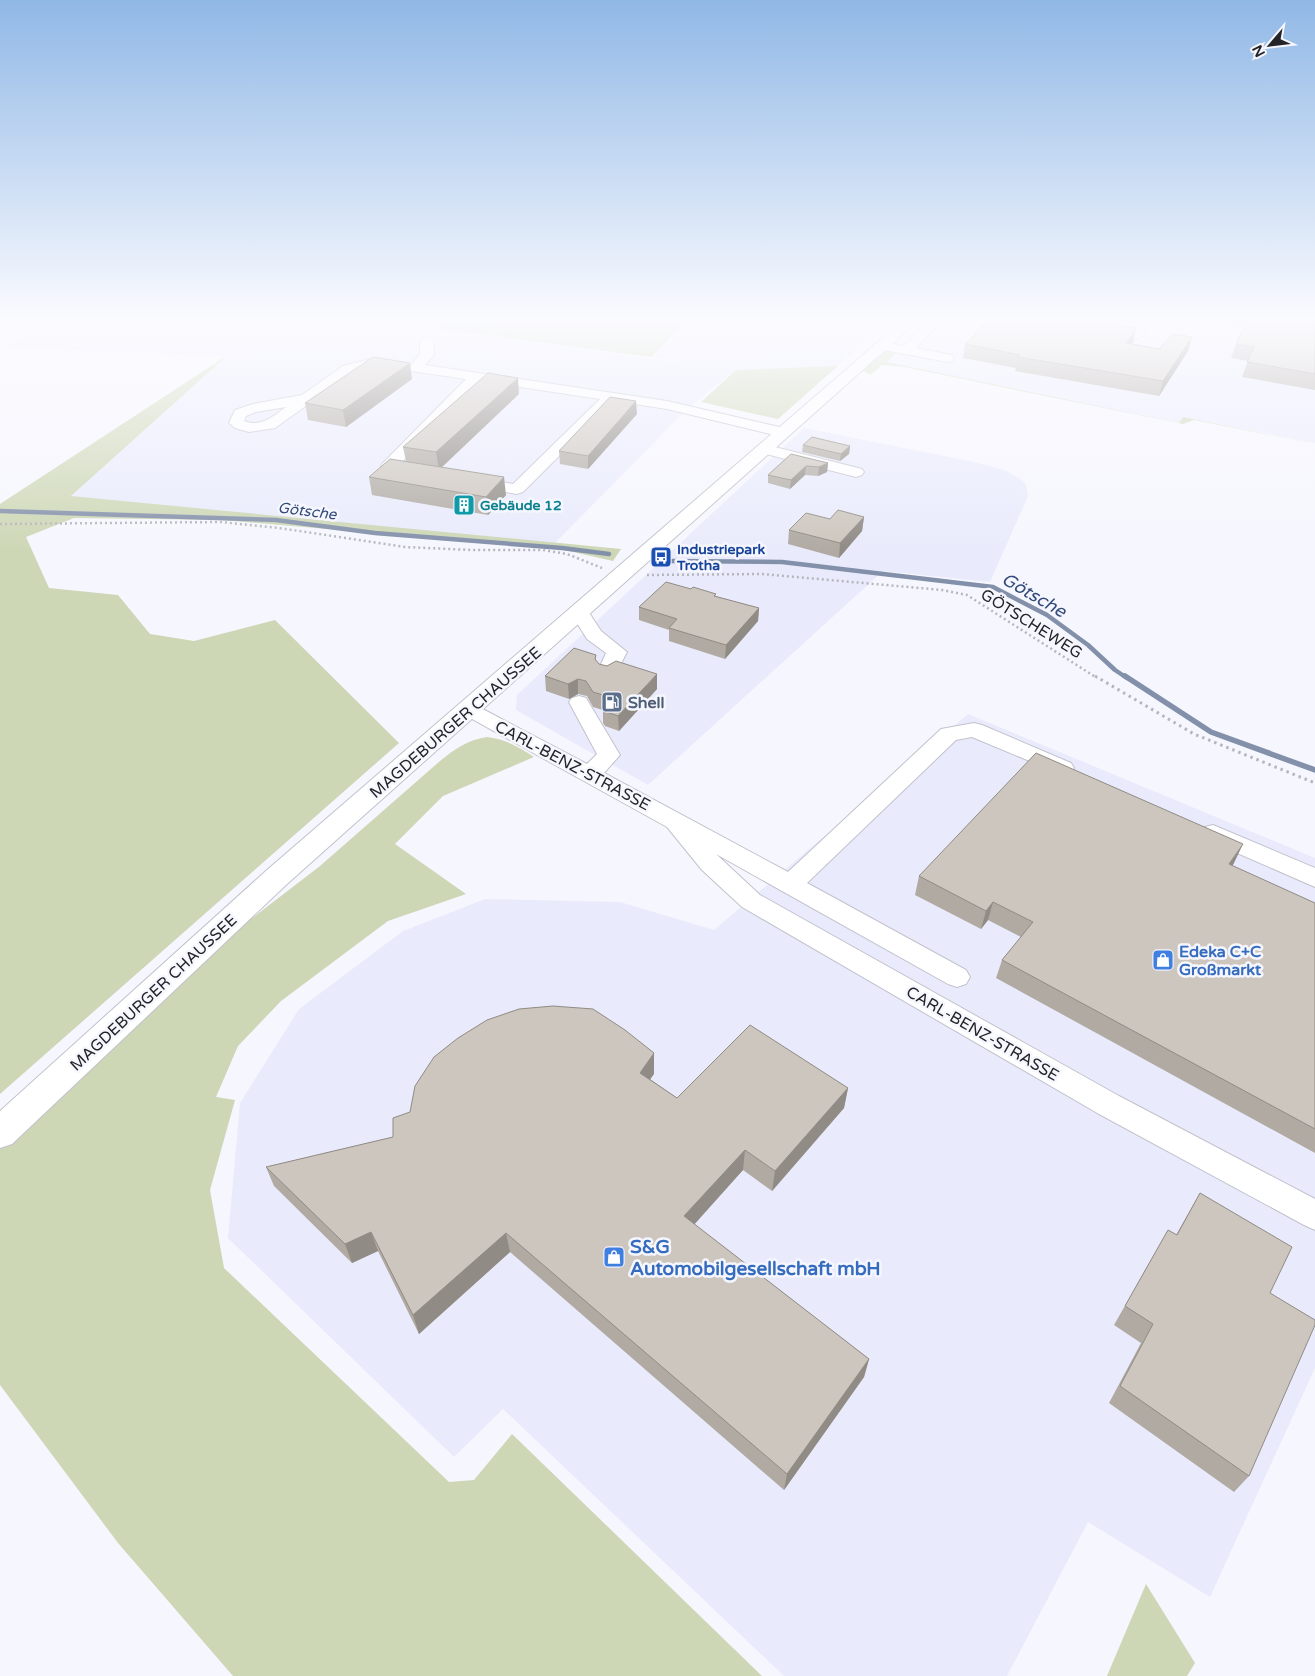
<svg xmlns="http://www.w3.org/2000/svg" width="1315" height="1676" font-family="'Varela Round',sans-serif">
	<rect width="100%" height="100%" fill="#f6f6fe"/>
	<g fill="#e9ebfc">
		<polygon points="69,317 427,317 441,329 695,365 651,357 693,317 893,317 838,366 736,370 687,409 555,543 70,497 227,356 2,347"/>
		<polygon points="934,317 1315,317 1315,443 1183,417 1180,423 886,362"/>
		<polygon points="804,428 979,463 1004,470 1019,478 1026,485 1028,496 990,582 883,571 648,785 516,710 517,695"/>
		<polygon points="968,714 1315,858 1315,1368 1210,1597 1088,1522 1007,1676 784,1676 503,1409 454,1457 228,1238 240,1103 299,1009 403,931 485,899 620,902 714,930"/>
	</g>
	<g fill="#cdd7b5">
		<polygon points="428,317 690,317 651,357 441,329"/>
		<polygon points="889,350 899,350 887,362 1179,423 1183,417 1315,444 1194,420 1183,424 904,367 882,365 870,375 862,370 882,352"/>
		<polygon points="228,355 71,496 621,549 613,561 560,549 222,520 74,518 26,537 49,588 118,595 150,634 194,641 275,620 399,743 0,1094 0,504"/>
		<polygon points="838,366 778,419 701,402 736,370"/>
		<path d="M 487,737 C 505,739 519,747 534,757 L 443,796 L 395,844 L 466,894 L 388,921 L 281,1001 L 238,1046 L 216,1097 L 235,1100 L 210,1190 L 224,1268 L 449,1482 L 474,1480 L 512,1434 L 762,1676 L 233,1676 L 118,1543 L 0,1385 L 0,1139 L 238,929 L 320,866 L 440,761 C 455,749 467,740 487,737 Z"/>
		<polygon points="1146,1584 1195,1663 1187,1676 1107,1676"/>
	</g>
	<g fill="none" stroke-linecap="round" stroke-linejoin="round">
		<g stroke="#8390aa" stroke-width="4.5">
			<polyline points="0,511 276,520 375,533 562,548 609,554"/>
			<polyline points="670,561 782,562 993,587 1047,615 1088,645 1115,670 1127,678"/>
		</g>
		<polyline stroke="#8390aa" stroke-width="5.5" points="1125,676 1211,732 1315,770"/>
		<g stroke="#c1c2cc" stroke-width="2">
			<g id="minor">
				<polygon points="933,317 946,317 916,348 952,355 954,358 952,361 947,362 880,349 873,345 880,341 904,346"/>
				<path d="M 1113,320 L 1139,324 L 1146,332 C 1134,346 1108,341 1098,327 L 1099,324 ZM 1113,328 L 1130,330 L 1131,331 L 1121,332 Z"/>
				<path d="M 427,337 L 434,341 L 434,355 L 425,365 L 667,401 L 788,429 L 791,432 L 788,435 L 783,437 L 667,409 L 614,401 L 523,492 L 517,494 L 474,487 L 468,485 L 466,482 L 468,479 L 474,477 L 513,484 L 600,399 L 479,381 L 399,465 L 417,469 L 419,472 L 417,475 C 405,478 388,476 381,466 L 383,463 L 466,379 L 411,371 L 409,368 L 420,354 L 420,341 Z"/>
				<path d="M 371,359 L 395,361 L 402,365 L 395,369 L 371,367 L 353,372 L 275,428 L 249,432 L 235,428 L 229,423 L 235,410 L 253,404 L 302,395 L 343,366 ZM 286,407 C 273,416 261,428 244,421 L 246,416 L 256,412 Z"/>
				<polygon points="763,444 862,469 864,472 862,475 856,477 758,452 755,449 758,446"/>
				<polygon points="579,606 586,608 601,631 627,652 614,677 607,679 600,677 597,673 606,653 587,639 570,612 572,608"/>
				<polygon points="579,696 586,698 620,755 604,773 788,872 941,729 974,723 982,725 1071,763 1074,768 1071,773 1063,775 972,737 956,740 807,883 966,970 970,977 966,984 957,987 948,984 716,854 760,895 1119,1096 1315,1199 1315,1230 1304,1225 1099,1114 742,907 702,870 667,827 463,714 460,710 463,706 470,704 477,706 587,764 597,754 569,702 572,698"/>
				<polygon points="1213,825 1315,868 1315,887 1205,839 1201,833 1205,827"/>
			</g>
		</g>
		<g stroke="#c1c2cc" stroke-width="2">
			<polygon id="major" points="907,317 922,317 287,884 12,1144 0,1148 0,1111 267,870"/>
		</g>
		<g stroke="#b6b6bd" stroke-width="2.5" stroke-dasharray="2 3" stroke-linecap="butt">
			<polyline points="0,524 221,522 279,528 405,547 472,550 543,550 567,554 602,568"/>
			<polyline points="647,575 762,574 942,590 967,595 1097,678"/>
		</g>
		<polyline stroke="#b6b6bd" stroke-width="3" stroke-dasharray="2.5 4" stroke-linecap="butt" points="1095,676 1194,734 1315,783"/>
		<use href="#minor" fill="#fff" fill-rule="evenodd"/>
		<use href="#major" fill="#fff" fill-rule="evenodd"/>
	</g>
	<g fill="#b0aaa3">
		<polygon points="1190,317 1315,317 1315,390 1242,377 1248,361 1231,358 1236,344 1245,326"/>
		<polygon points="1092,318 1121,327 1136,329 1132,344 1159,349 1188,351 1159,396 1015,371 1016,368 963,358 965,344"/>
		<polygon points="412,379 346,427 308,420 305,403"/>
		<polygon points="519,394 441,467 506,495 488,515 372,495 369,477 406,461 403,447"/>
		<polygon points="637,414 588,469 560,464 559,451"/>
		<polygon points="803,445 850,446 849,454 840,461 802,452"/>
		<polygon points="791,454 828,463 827,472 818,476 805,475 790,489 768,483 768,475"/>
		<polygon points="864,517 862,531 839,558 788,544 789,530 830,519"/>
		<polygon points="691,589 716,594 715,596 759,608 758,621 725,659 669,641 669,630 639,620 639,607"/>
		<polygon points="596,655 596,661 599,664 657,689 619,731 605,726 603,723 603,710 593,707 587,696 578,694 569,699 546,691 545,676"/>
		<polygon points="1234,863 1232,866 1315,903 1315,1153 996,978 1002,960 1021,937 988,920 981,929 915,895 919,876"/>
		<polygon points="654,1074 650,1079 677,1098 848,1088 844,1108 772,1191 743,1170 694,1224 869,1359 864,1377 784,1490 510,1252 419,1334 378,1251 352,1263 274,1186 266,1167 393,1137"/>
		<polygon points="1200,1193 1270,1293 1249,1476 1234,1492 1109,1403 1141,1343 1114,1325 1168,1230 1176,1235"/>
	</g>
	<g fill="#908b85">
		<polygon points="1136,329 1133,343 1122,357 1126,343"/>
		<polygon points="1192,337 1188,351 1159,396 1163,381"/>
		<polygon points="410,363 412,379 346,427 343,410"/>
		<polygon points="518,378 519,394 439,470 436,452"/>
		<polygon points="636,401 637,414 588,469 588,456"/>
		<polygon points="850,446 849,454 840,461 841,454"/>
		<polygon points="828,463 827,472 818,476 819,467"/>
		<polygon points="806,466 805,475 790,489 791,480"/>
		<polygon points="504,477 506,495 488,515 486,497"/>
		<polygon points="864,517 862,531 839,558 840,543"/>
		<polygon points="759,608 758,621 725,659 726,645"/>
		<polygon points="657,674 657,689 619,731 618,716"/>
		<polygon points="578,679 578,694 569,699 568,684"/>
		<polygon points="1243,844 1234,863 1221,883 1229,864"/>
		<polygon points="993,902 988,920 981,929 986,911"/>
		<polygon points="654,1053 654,1074 640,1093 640,1073"/>
		<polygon points="848,1088 844,1108 772,1191 775,1171"/>
		<polygon points="745,1150 743,1170 684,1236 684,1216"/>
		<polygon points="371,1232 378,1251 352,1263 345,1244"/>
		<polygon points="506,1233 510,1252 419,1334 413,1315"/>
		<polygon points="869,1359 864,1377 784,1490 787,1474"/>
	</g>
	<g fill="#cdc6be" stroke="#908b85">
		<polygon points="992,317 1088,317 1105,320 1121,327 1135,327 1136,329 1126,343 1159,349 1173,334 1192,337 1163,381 1018,357 1020,355 965,344"/>
		<polygon points="1249,317 1315,317 1315,374 1247,362 1254,347 1236,344"/>
		<polygon points="373,357 410,363 343,410 305,403"/>
		<polygon points="488,373 518,378 436,452 403,447"/>
		<polygon points="610,397 636,401 588,456 559,451"/>
		<polygon points="812,437 850,446 841,454 803,445"/>
		<polygon points="791,454 828,463 819,467 806,466 791,480 768,475"/>
		<polygon points="390,459 504,477 486,497 369,477"/>
		<polygon points="838,510 864,517 840,543 789,530 806,513 830,519"/>
		<polygon points="666,582 691,589 693,587 716,594 714,596 759,608 726,645 669,628 677,619 639,607"/>
		<polygon points="574,648 596,655 595,659 599,664 607,666 616,661 657,674 618,716 604,711 603,708 613,698 593,692 586,681 578,679 568,684 545,676"/>
		<polygon points="1036,753 1243,844 1229,864 1315,903 1315,1129 1002,960 1033,922 993,902 986,911 919,876"/>
		<polygon points="553,1006 593,1009 625,1030 654,1053 640,1073 677,1098 750,1025 848,1088 775,1171 745,1150 684,1216 869,1359 787,1474 506,1233 413,1315 371,1232 345,1244 266,1167 393,1137 393,1118 410,1112 415,1086 434,1057 458,1038 487,1020 519,1009"/>
		<polygon points="1200,1193 1292,1247 1270,1293 1315,1320 1315,1325 1249,1476 1120,1386 1153,1324 1125,1306 1168,1230 1177,1235"/>
	</g>
	<linearGradient id="sky" x2="0" y2="1"><stop stop-color="#90b8e6"/><stop offset="0.58" stop-color="#fbfbff"/><stop offset="1" stop-color="#fbfbff" stop-opacity="0"/></linearGradient>
	<rect width="1315" height="551" fill="url(#sky)"/>
	<defs>
		<g id="building-square" transform="scale(1.125)"><rect x="-9" y="-9" width="18" height="18" rx="4" fill="#0f9aa8" stroke="#f6f6fe"/><path d="M-4-6H4V6H1V3H-1V6H-4ZM-2.5-4.3h1.7v1.8h-1.7ZM.8-4.3h1.7v1.8H.8ZM-2.5-1h1.7V.8h-1.7ZM.8-1h1.7V.8H.8Z" fill="#fff"/></g>
		<g id="bus-square" transform="scale(1.125)"><rect x="-9" y="-9" width="18" height="18" rx="4" fill="#1a4fb4" stroke="#f6f6fe"/><path d="M-5-6H5V4H4V6H2V4H-2V6H-4V4H-5ZM-3.5-4V0h7V-4ZM-3.5 1.2v1.5H-2V1.2ZM2 1.2v1.5H3.5V1.2Z" fill="#fff"/></g>
		<g id="fuel-square" transform="scale(1.125)"><rect x="-9" y="-9" width="18" height="18" rx="4" fill="#5c6f8a" stroke="#f6f6fe"/><path d="M-5.5-6h7V0h2V4h1.3V-2.5L3-4.5l.8-.8L6-3V5H2.5V1h-1V6h-7ZM-4.2-4.7v3.2H.2V-4.7Z" fill="#fff"/></g>
		<g id="shop-square" transform="scale(1.125)"><rect x="-9" y="-9" width="18" height="18" rx="4" fill="#3f7fe0" stroke="#f6f6fe"/><path d="M-5-2.5h2.3a2.7 3.5 0 0 1 5.4 0H5L5.5 6h-11ZM-1.5-2.5h3a1.5 2.3 0 0 0-3 0Z" fill="#fff"/></g>
	</defs>
	<g fill-rule="evenodd">
		<use href="#building-square" x="464" y="505"/>
		<use href="#bus-square" x="661" y="557"/>
		<use href="#fuel-square" x="612" y="702"/>
		<use href="#shop-square" x="1163" y="960"/>
		<use href="#shop-square" x="614" y="1257"/>
	</g>
	<g text-anchor="middle" stroke-width="5" stroke-linejoin="round" paint-order="stroke">
		<g font-size="14" font-weight="bold" fill="#0d838f" stroke="#f6f6fe" text-anchor="start">
			<text x="480" y="510">Gebäude 12</text>
		</g>
		<g font-size="14" font-weight="bold" fill="#164399" stroke="#f6f6fe" text-anchor="start">
			<text x="677" y="554">Industriepark<tspan x="677" dy="16">Trotha</tspan></text>
		</g>
		<g font-size="15" font-style="italic" fill="#334c7b" stroke="#f6f6fe">
			<text transform="translate(307 511) rotate(7)" y="5">Götsche</text>
		</g>
		<g font-size="16" fill="#242428" stroke="#f6f6fe">
			<text transform="translate(1032 623) rotate(32)" y="6">GÖTSCHEWEG</text>
			<text transform="translate(455 722) rotate(-41)" y="6">MAGDEBURGER CHAUSSEE</text>
			<text transform="translate(573 765) rotate(28)" y="6">CARL-BENZ-STRASSE</text>
			<text transform="translate(153 992) rotate(-43)" y="6">MAGDEBURGER CHAUSSEE</text>
			<text transform="translate(983 1033) rotate(30)" y="6">CARL-BENZ-STRASSE</text>
		</g>
		<g font-size="16" font-weight="bold" fill="#4e5e75" stroke="#f6f6fe" text-anchor="start">
			<text x="628" y="708">Shell</text>
		</g>
		<g font-size="16" font-weight="bold" fill="#366cbe" stroke="#f6f6fe" text-anchor="start">
			<text x="1179" y="957">Edeka C+C<tspan x="1179" dy="18">Großmarkt</tspan></text>
		</g>
		<g font-size="18" font-style="italic" fill="#334c7b" stroke="#f6f6fe">
			<text transform="translate(1034 595) rotate(30)" y="6">Götsche</text>
		</g>
		<g font-size="19" font-weight="bold" fill="#366cbe" stroke="#f6f6fe" text-anchor="start">
			<text x="630" y="1253">S&amp;G<tspan x="630" dy="22">Automobilgesellschaft mbH</tspan></text>
		</g>
	</g>
	<g transform="translate(1270 45) rotate(242)" stroke="#f6f6fe" stroke-width="4" paint-order="stroke">
	<path d="M0-4L9 19L0 12L-9 19Z" fill="#242428"/>
	<text y="-8" font-size="14" font-weight="bold" text-anchor="middle" fill="#242428">N</text>
	</g>
</svg>
